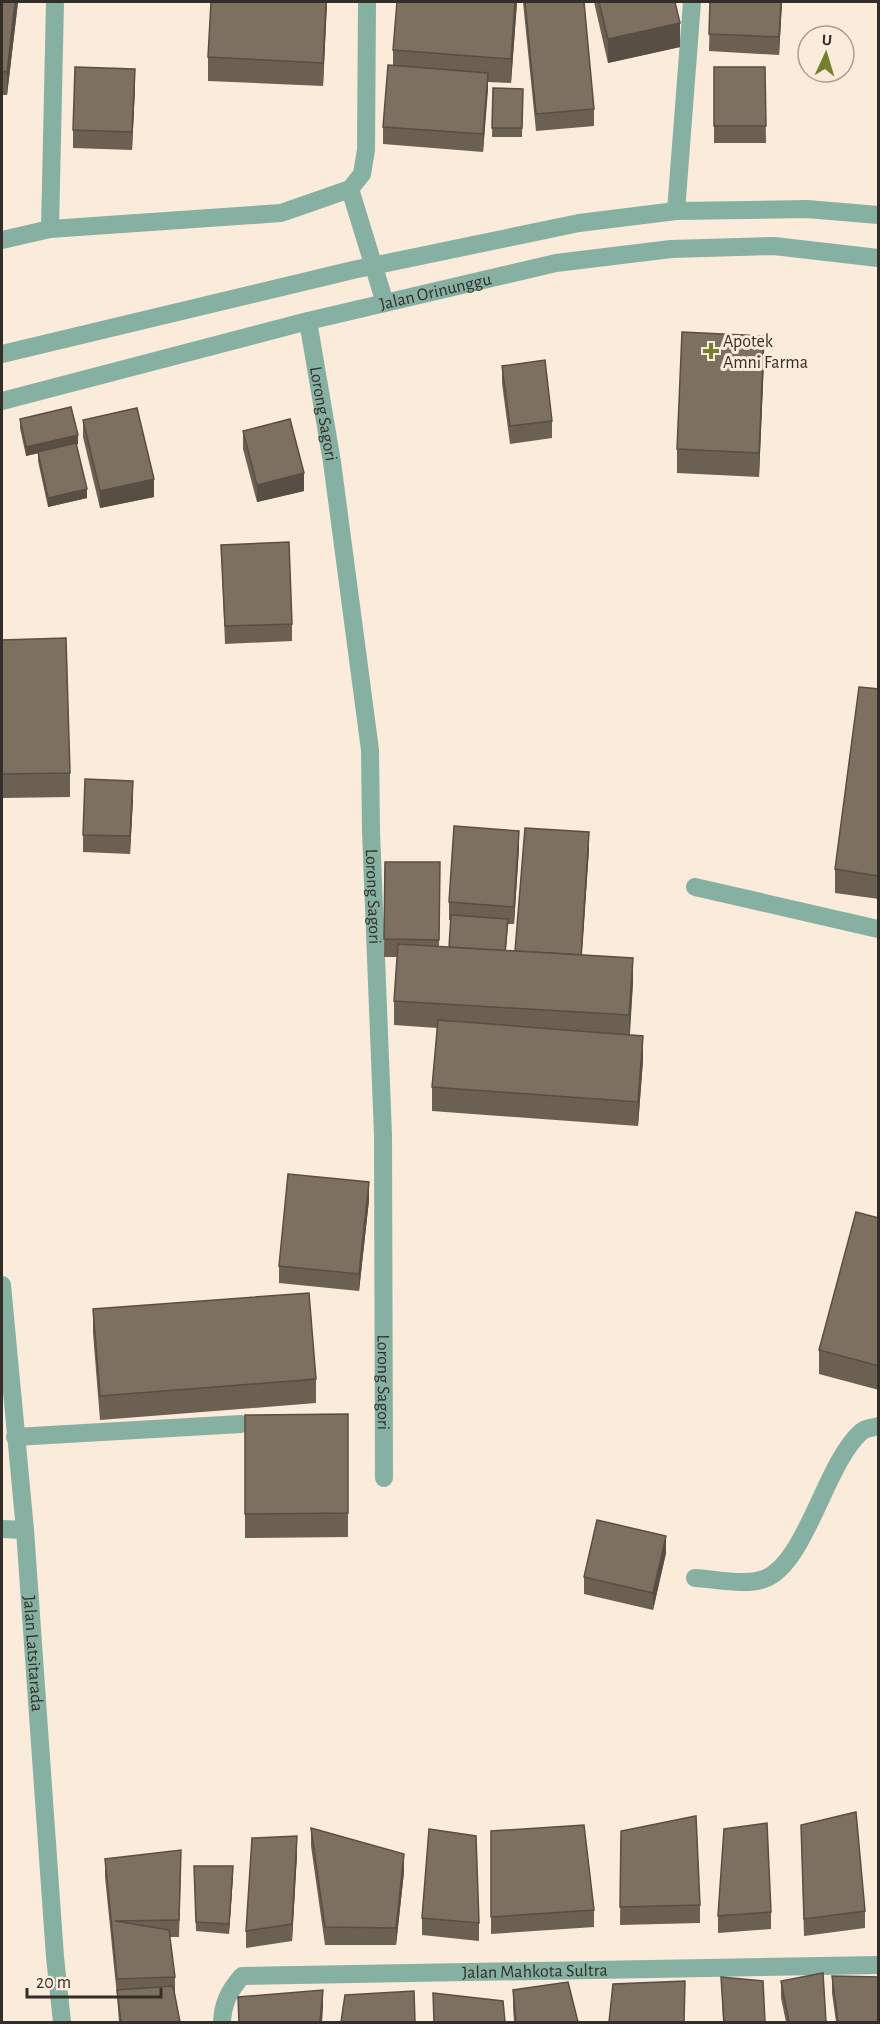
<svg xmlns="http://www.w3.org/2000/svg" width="880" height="2024" font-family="'Alegreya Sans',sans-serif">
	<rect width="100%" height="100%" fill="#faebdb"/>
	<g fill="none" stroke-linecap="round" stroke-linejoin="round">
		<g stroke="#85b0a2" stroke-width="18">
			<polyline points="350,189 385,303"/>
			<polyline points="676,211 692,2"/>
			<polyline points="50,229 55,2"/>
			<polyline points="2,240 50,229 281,213 350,189 362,174 366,150 367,2"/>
			<path id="s1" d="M 308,321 L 332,462 L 370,750 L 371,831 L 383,1135 L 384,1478"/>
			<polyline points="2,354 353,270 579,223 676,211 807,209 878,215"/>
			<path id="s2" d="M 2,401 L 308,321 L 556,263 L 671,249 L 774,246 L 878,258"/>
			<polyline points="695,887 878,929"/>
			<path id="s3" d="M 2,1285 L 25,1530 L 55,1957 L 62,2022"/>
			<polyline points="15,1437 241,1424"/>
			<polyline points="2,1529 25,1530"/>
			<path d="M 695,1578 C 716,1579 745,1586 764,1579 C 806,1564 825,1464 861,1432 C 865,1428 873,1428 878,1426"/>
			<path id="s4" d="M 222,2022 C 223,2003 229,1991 242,1976 L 878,1965"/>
		</g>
	</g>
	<g fill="#6c6053">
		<polygon points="2,2 18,2 7,95 2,95"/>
		<polygon points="327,2 323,86 208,81 208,57"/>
		<polygon points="397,2 517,2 511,83 488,82 483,152 383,144 383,127 393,65 393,50"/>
		<polygon points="523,2 584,2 594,109 594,126 536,131"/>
		<polygon points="594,2 675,2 680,47 608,63"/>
		<polygon points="710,2 782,2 779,55 709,51"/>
		<polygon points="714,67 765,67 766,143 714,143"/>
		<polygon points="135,87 132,150 73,148 73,130"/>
		<polygon points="493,88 523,89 522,137 492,137"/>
		<polygon points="764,360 759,477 677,473 677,449"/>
		<polygon points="502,366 552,421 552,438 510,444 502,383"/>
		<polygon points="20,419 78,444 76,445 87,498 48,507 38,461 38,453 26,456 20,428"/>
		<polygon points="83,420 154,497 100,508 83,437"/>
		<polygon points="243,431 304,491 257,502 243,449"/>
		<polygon points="221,545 292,624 292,641 225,644"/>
		<polygon points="2,640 70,773 70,797 2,798"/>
		<polygon points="879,689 879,899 835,893 835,869"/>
		<polygon points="133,798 130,854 83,852 83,835"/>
		<polygon points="519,848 514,924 508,924 506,951 515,951 589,849 582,955 633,982 630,1035 643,1060 638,1126 432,1111 432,1087 437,1028 394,1025 394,1001 397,957 384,957 385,862 440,862 439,947 449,947 451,920 449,920 449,902"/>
		<polygon points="369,1200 359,1291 279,1283 279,1266"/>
		<polygon points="879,1218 879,1390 819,1374 819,1350"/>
		<polygon points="93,1309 316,1379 316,1403 100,1420 93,1333"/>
		<polygon points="348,1414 348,1537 245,1538 245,1415"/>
		<polygon points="666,1553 653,1610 584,1594 584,1577"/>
		<polygon points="801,1825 865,1911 865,1928 804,1936"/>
		<polygon points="311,1828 404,1872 396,1945 325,1945 311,1846"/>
		<polygon points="491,1831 594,1910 594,1927 491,1934"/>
		<polygon points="621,1831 700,1905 700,1923 620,1925"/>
		<polygon points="297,1854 292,1941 246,1948 246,1931"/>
		<polygon points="105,1859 181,1867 179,1937 170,1937 175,1977 175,1994 180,2022 119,2022 117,1996 105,1877"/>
		<polygon points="194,1866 233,1875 229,1934 196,1931"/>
		<polygon points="771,1912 771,1929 718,1933 718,1916"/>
		<polygon points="422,1918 479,1923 479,1941 422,1935"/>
		<polygon points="832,1976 879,2022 836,2022 832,1993"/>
		<polygon points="721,1977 765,2022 723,2022"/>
		<polygon points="781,1981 826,2022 786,2022 781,1998"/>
		<polygon points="513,1990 578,2022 514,2022 513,2007"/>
	</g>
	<g fill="#584e44">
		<polygon points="15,2 18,2 7,95 7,72"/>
		<polygon points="326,2 327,2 323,86 323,63"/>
		<polygon points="515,2 517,2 511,83 511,59"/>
		<polygon points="781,2 782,2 779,55 779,37"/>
		<polygon points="680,23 680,47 608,63 608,39"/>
		<polygon points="135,69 135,87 132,150 132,132"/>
		<polygon points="488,73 488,90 483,152 483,134"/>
		<polygon points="764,336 764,360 759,477 759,453"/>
		<polygon points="78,435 78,444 26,456 26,447"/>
		<polygon points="304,473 304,491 257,502 257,485"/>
		<polygon points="154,479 154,497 100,508 100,491"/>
		<polygon points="87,489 87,498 48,507 48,498"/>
		<polygon points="133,781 133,798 130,854 130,836"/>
		<polygon points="519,831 519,848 514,924 514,907"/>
		<polygon points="589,832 589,849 580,976 580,958"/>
		<polygon points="633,958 633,982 629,1039 629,1015"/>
		<polygon points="643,1036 643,1060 638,1126 638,1102"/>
		<polygon points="369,1182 369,1200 359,1291 359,1274"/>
		<polygon points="666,1536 666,1553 653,1610 653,1593"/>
		<polygon points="297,1836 297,1854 292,1941 292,1924"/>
		<polygon points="404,1854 404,1872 396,1945 396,1928"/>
		<polygon points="233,1866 233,1875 229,1934 229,1924"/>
		<polygon points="323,1990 323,2008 322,2022 320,2022"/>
	</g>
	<g fill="#7d7061" stroke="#584e44" stroke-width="1.5">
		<polygon points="2,2 15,2 7,72 2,71"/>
		<polygon points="211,2 326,2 323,63 208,57"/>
		<polygon points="397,2 515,2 511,59 393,50"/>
		<polygon points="525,2 584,2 594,109 536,114"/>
		<polygon points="599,2 675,2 680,23 608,39"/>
		<polygon points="710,2 781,2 779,37 709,34"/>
		<polygon points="388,65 488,73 483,134 383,127"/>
		<polygon points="75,67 135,69 132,132 73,130"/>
		<polygon points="714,67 765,67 766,126 714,126"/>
		<polygon points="493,88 523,89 522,128 492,128"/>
		<polygon points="682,332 764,336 759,453 677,449"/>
		<polygon points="545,360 552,421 510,426 502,366"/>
		<polygon points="71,407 78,435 26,447 20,419"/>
		<polygon points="137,408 154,479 100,491 83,420"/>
		<polygon points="290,419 304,473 257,485 243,431"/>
		<polygon points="76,443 87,489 48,498 38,452"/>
		<polygon points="289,542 292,624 225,626 221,545"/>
		<polygon points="66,638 70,773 2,774 2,640"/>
		<polygon points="859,687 879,689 879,876 835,869"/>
		<polygon points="85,779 133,781 130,836 83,835"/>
		<polygon points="454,826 519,831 514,907 449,902"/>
		<polygon points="525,828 589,832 581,955 515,951"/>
		<polygon points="385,862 440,862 439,940 384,939"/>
		<polygon points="451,915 508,919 505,951 449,947"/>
		<polygon points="398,944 633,958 629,1015 394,1001"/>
		<polygon points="438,1020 643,1036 638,1102 432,1087"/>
		<polygon points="288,1174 369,1182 359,1274 279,1266"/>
		<polygon points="856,1212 879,1218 879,1366 819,1350"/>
		<polygon points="309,1293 316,1379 100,1396 93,1309"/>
		<polygon points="348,1414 348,1513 245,1514 245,1415"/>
		<polygon points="597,1520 666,1536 653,1593 584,1577"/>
		<polygon points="856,1812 865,1911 804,1919 801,1825"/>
		<polygon points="696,1816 700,1905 620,1907 621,1831"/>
		<polygon points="767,1823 771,1912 718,1916 724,1829"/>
		<polygon points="584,1825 594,1910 491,1917 491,1831"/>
		<polygon points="311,1828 404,1854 396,1928 325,1927"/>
		<polygon points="429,1829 476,1836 479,1923 422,1918"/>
		<polygon points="297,1836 292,1924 246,1931 252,1838"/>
		<polygon points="181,1850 179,1920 115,1921 169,1930 175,1977 117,1979 105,1859"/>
		<polygon points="194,1866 233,1866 229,1924 196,1922"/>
		<polygon points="823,1973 826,2022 789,2022 781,1981"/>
		<polygon points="832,1976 879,1977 879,2022 838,2022"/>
		<polygon points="721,1977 763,1981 765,2022 724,2022"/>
		<polygon points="685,1981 684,2022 609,2022 613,1984"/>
		<polygon points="568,1982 578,2022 516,2022 513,1990"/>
		<polygon points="173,1986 180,2022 121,2022 117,1990"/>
		<polygon points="323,1990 320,2022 239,2022 238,1997"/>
		<polygon points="414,1991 415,2022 341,2022 345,1995"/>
		<polygon points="433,1993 503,2001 505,2022 434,2022"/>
	</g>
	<path fill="#75802c" stroke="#faebdb" stroke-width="2" d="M708 342h6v6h6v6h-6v6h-6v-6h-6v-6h6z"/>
	<g text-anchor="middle" stroke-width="6" stroke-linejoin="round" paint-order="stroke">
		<g font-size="18" fill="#332e28" stroke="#faebdb">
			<text dy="6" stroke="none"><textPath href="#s2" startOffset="447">Jalan Orinunggu</textPath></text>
			<text dy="6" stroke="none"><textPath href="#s1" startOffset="94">Lorong Sagori</textPath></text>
			<text dy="6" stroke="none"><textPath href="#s1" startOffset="580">Lorong Sagori</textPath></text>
			<text dy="6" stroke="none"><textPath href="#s1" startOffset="1066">Lorong Sagori</textPath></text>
			<text dy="6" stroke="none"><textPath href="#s3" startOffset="370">Jalan Latsitarada</textPath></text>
			<text dy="6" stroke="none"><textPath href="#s4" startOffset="344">Jalan Mahkota Sultra</textPath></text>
		</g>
		<g font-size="18" fill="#332e28" stroke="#faebdb" text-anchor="start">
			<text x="723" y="347">Apotek<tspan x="723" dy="21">Amni Farma</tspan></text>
		</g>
	</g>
	<rect width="880" height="2024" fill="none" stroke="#332e28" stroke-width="6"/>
	<g transform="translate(826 54) rotate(4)"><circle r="28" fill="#faebdb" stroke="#aa9f93" stroke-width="1.5"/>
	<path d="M0-4.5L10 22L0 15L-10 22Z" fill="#75802c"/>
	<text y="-9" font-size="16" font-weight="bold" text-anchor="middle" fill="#332e28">U</text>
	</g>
	<path d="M27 1988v9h134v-9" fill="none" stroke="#332e28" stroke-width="3"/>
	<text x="36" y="1988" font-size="18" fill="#332e28" stroke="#faebdb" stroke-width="4.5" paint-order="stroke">20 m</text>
</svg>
